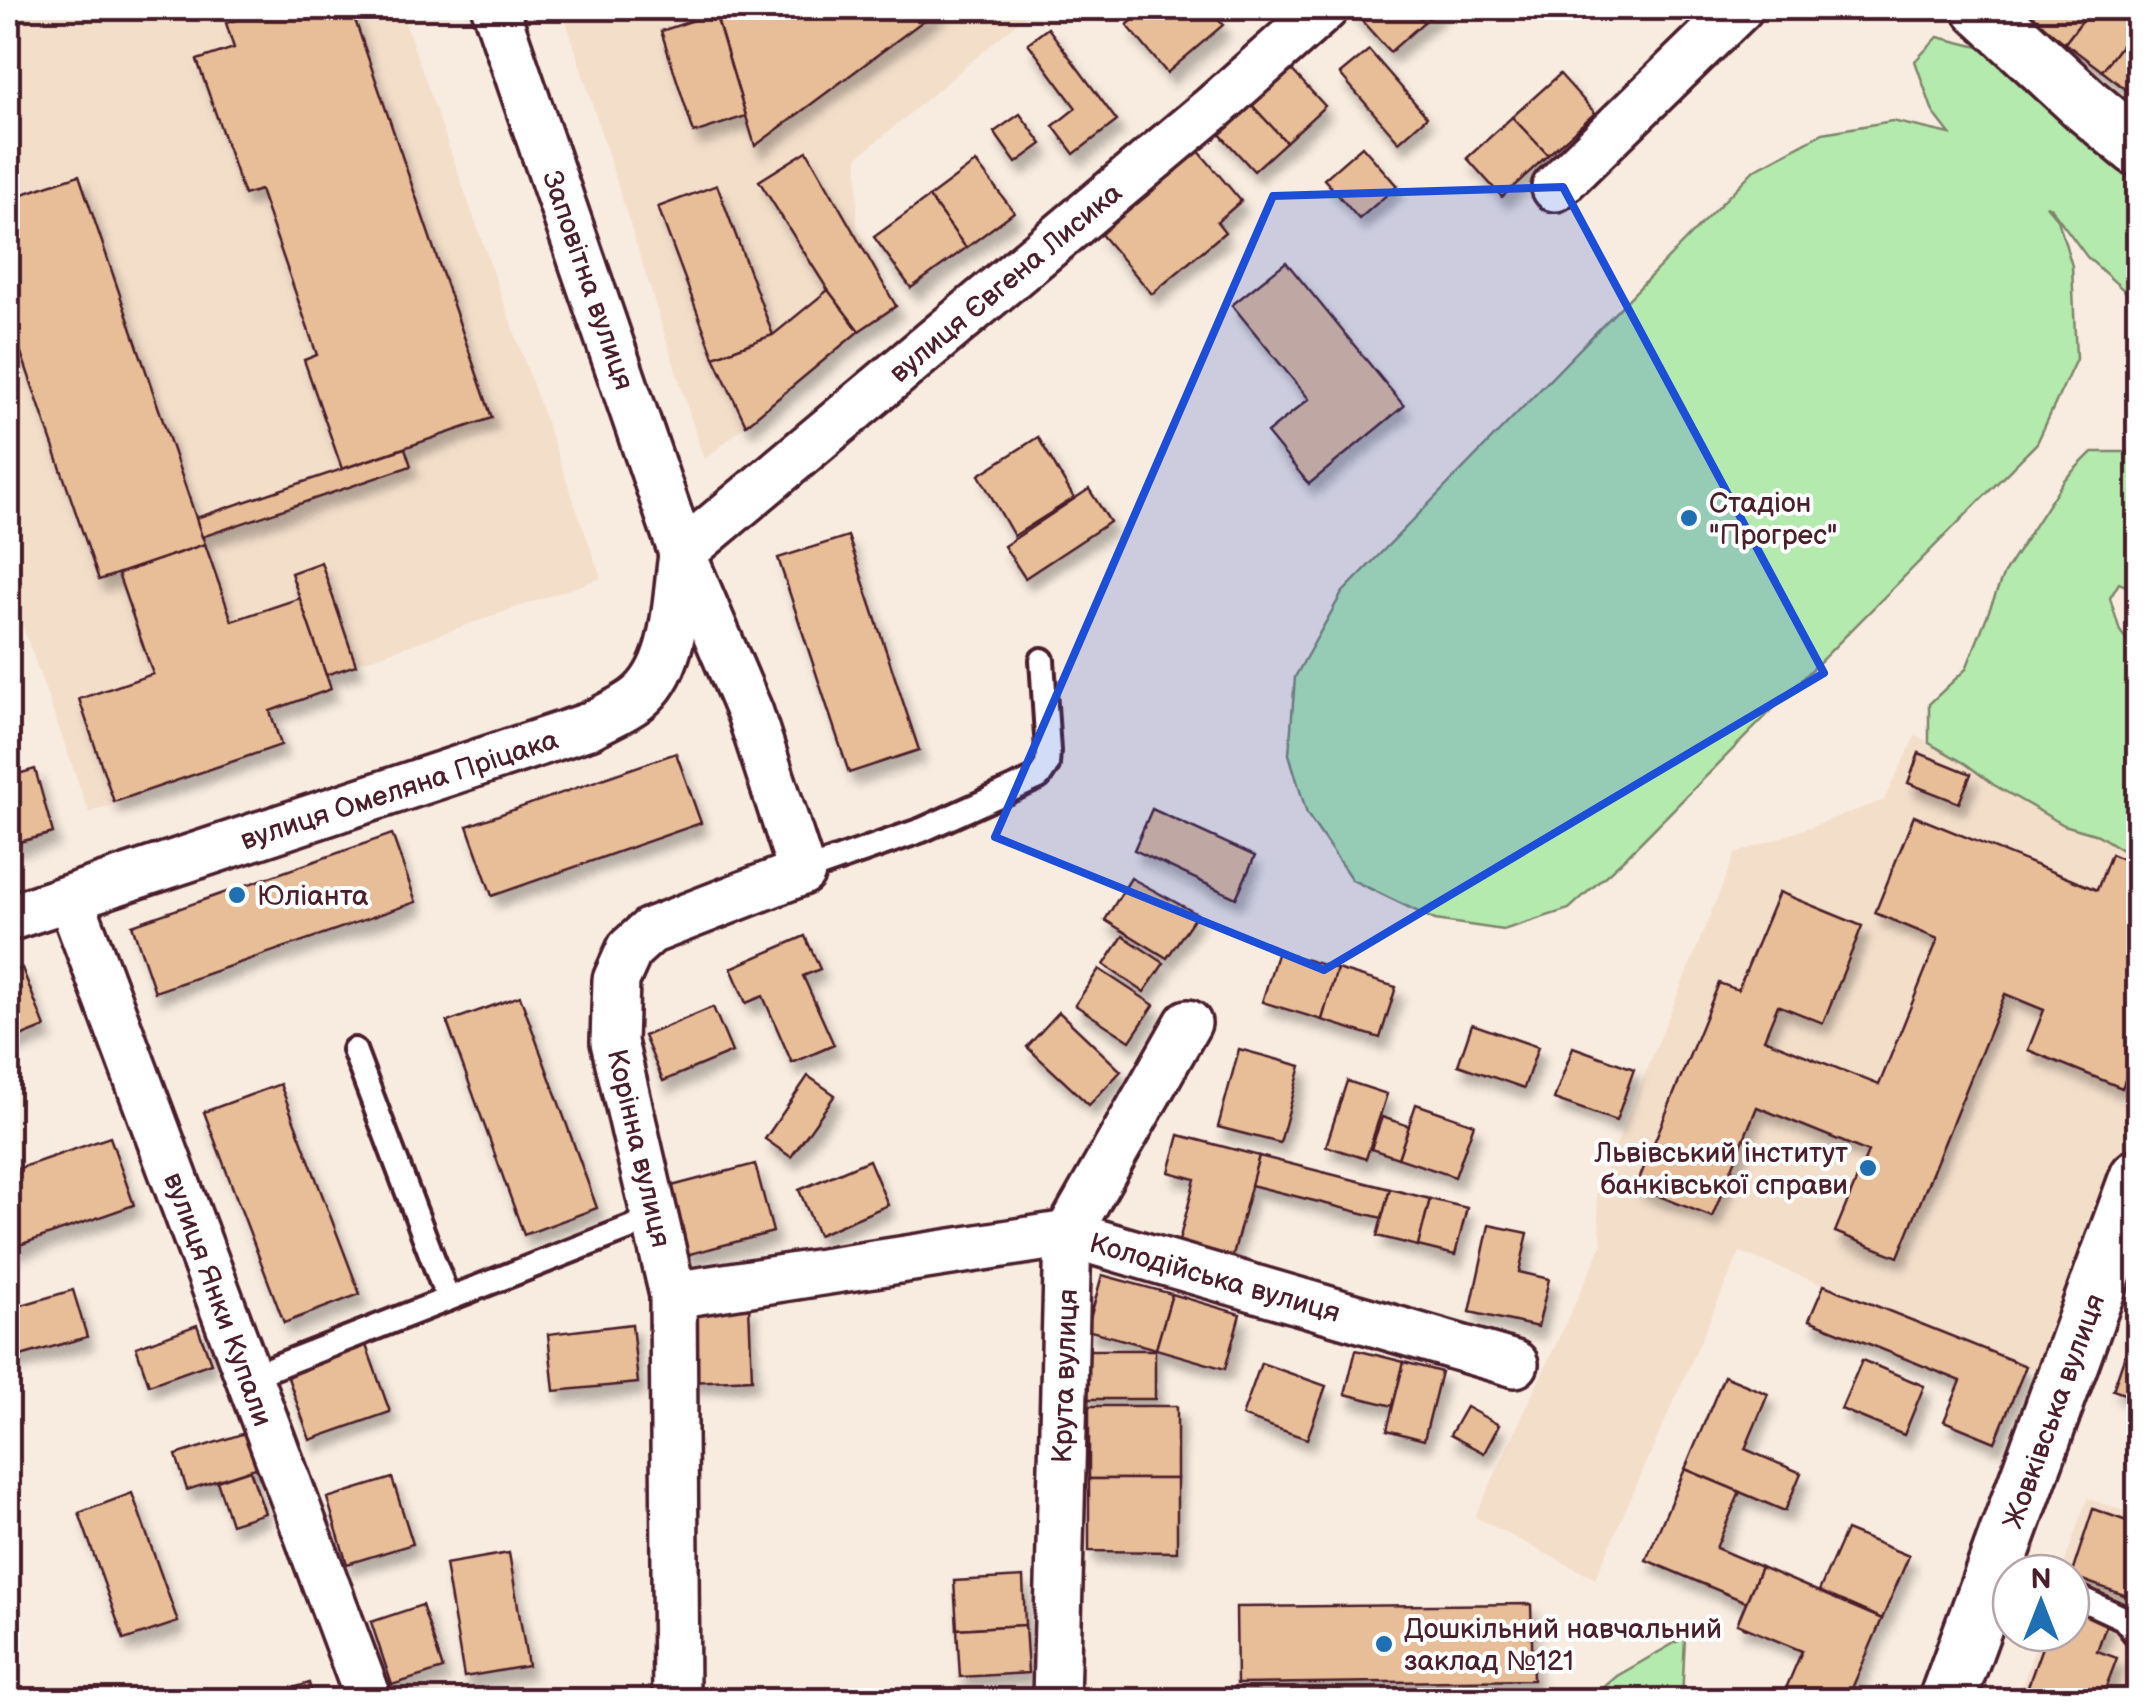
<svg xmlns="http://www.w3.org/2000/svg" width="2146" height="1708" font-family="'Balsamiq Sans',sans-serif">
	<defs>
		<filter id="shadow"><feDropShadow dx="6" dy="11" stdDeviation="5" flood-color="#0004"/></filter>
	</defs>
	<rect width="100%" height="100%" fill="#f8ece0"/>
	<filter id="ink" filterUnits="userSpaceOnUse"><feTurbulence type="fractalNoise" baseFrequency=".01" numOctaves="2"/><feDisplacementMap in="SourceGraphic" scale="20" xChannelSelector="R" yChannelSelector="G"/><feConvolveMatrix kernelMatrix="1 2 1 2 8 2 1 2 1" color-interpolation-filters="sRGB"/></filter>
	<g filter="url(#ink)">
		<g fill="#f3deca">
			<polygon points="8,8 400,8 601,578 327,674 331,689 270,711 281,745 89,813 8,585"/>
			<polygon points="562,8 1035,8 858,157 857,227 896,306 859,331 704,460"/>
			<polygon points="1915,736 2138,824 2138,1141 2052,1377 1740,1252 1595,1579 1475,1517 1602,1245 1596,1194 1735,854 1884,800"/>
			<polygon points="2087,1498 2138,1516 2138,1700 2017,1700 2040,1633 2071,1633 2071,1573 2061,1573"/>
		</g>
		<g fill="#b4eaad" stroke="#7f846c" stroke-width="2.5">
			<polygon points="1938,37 1999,52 2138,169 2138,303 2087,257 2051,208 2046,206 2058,220 2072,266 2076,359 2037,443 1624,859 1569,909 1503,930 1435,920 1352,880 1307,814 1289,754 1295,677 1342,593 1754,170 1823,133 1892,121 1950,134 1933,112 1915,61"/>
			<polygon points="2092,452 2127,452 2138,457 2138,591 2119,583 2110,598 2120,631 2138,656 2138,785 2131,806 2138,811 2138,860 2098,835 2064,825 1994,785 1966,764 1929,743 1929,704 1966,669 2004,573 2064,480"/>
			<polygon points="1685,1637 1682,1700 1589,1700 1617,1676"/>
		</g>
		<g fill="#e8be98" stroke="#4a1f2b" stroke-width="2.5" filter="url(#shadow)">
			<polygon points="273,8 351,8 492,418 342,469 304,360 317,355 260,190 244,195 197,60 234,48 226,23"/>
			<polygon points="723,8 913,8 923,21 755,146 715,13"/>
			<polygon points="913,8 942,8 923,21"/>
			<polygon points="1148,8 1208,8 1223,25 1167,73 1127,25"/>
			<polygon points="1350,8 1411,8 1424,22 1390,52"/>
			<polygon points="1411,8 1441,8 1424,22"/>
			<polygon points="2019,8 2092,8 2065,43"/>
			<polygon points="2092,8 2127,8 2138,16 2138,23 2102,71 2065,43"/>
			<polygon points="715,13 746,116 694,133 661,31"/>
			<polygon points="2138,23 2138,99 2102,71"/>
			<polygon points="1048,28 1117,121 1074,154 1053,126 1076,108 1028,43"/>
			<polygon points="1369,50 1427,117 1399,142 1340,74"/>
			<polygon points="1288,66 1325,106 1286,142 1249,102"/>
			<polygon points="1560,74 1595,113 1548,155 1512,117"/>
			<polygon points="1249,102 1286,142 1254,171 1217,131"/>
			<polygon points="1020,114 1042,144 1016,163 994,132"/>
			<polygon points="1512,117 1548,155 1502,197 1467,158"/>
			<polygon points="1362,146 1397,186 1359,219 1324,179"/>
			<polygon points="1197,149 1241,201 1217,222 1225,232 1152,294 1099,232"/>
			<polygon points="807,151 896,306 859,331 828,290 759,181"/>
			<polygon points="976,162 1014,212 966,248 929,197"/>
			<polygon points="79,175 205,544 99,580 17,341 8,344 8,199"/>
			<polygon points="717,185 773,335 714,357 658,207"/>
			<polygon points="929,197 966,248 911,288 874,237"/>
			<polygon points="1286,262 1404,406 1309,484 1267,433 1309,399 1232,305"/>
			<polygon points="828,290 859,331 746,425 714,357 773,335"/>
			<polygon points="1038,437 1074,498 1014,536 979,475"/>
			<polygon points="405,448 411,466 202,537 196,518"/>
			<polygon points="1089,489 1110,522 1025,578 1004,546"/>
			<polygon points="848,536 919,750 849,773 778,558"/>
			<polygon points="205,544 232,621 300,598 331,689 270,711 281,745 114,802 79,699 153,674 118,574"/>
			<polygon points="321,562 356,665 326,675 291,573"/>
			<polygon points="676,753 701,823 492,896 467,826"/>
			<polygon points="1919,753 1971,774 1959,803 1908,783"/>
			<polygon points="35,769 53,833 8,845 8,777"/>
			<polygon points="1152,809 1255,856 1236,898 1134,850"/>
			<polygon points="1914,816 2097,890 2111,854 2138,866 2138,1047 2122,1088 2028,1050 2044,1010 2005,994 1898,1257 1835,1232 1868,1152 1757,1107 1712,1217 1636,1187 1719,983 1738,990 1779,892 1862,926 1823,1023 1778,1005 1764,1039 1879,1085 1938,939 1875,913"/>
			<polygon points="392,834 416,902 155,992 132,925"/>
			<polygon points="1131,878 1197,914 1167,958 1105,920"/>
			<polygon points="805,936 820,969 803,976 834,1045 792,1063 763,996 746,1003 731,968"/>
			<polygon points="1123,936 1164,963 1144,992 1104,965"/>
			<polygon points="1278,951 1337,969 1322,1020 1262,1002"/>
			<polygon points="22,968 45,1027 8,1042 8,974"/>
			<polygon points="1099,969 1154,1005 1130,1041 1075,1005"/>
			<polygon points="1337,969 1396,987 1380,1038 1322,1020"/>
			<polygon points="520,996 597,1208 524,1235 447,1022"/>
			<polygon points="713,1007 732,1052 663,1081 644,1036"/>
			<polygon points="1059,1012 1121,1071 1089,1105 1027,1047"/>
			<polygon points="1472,1024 1538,1047 1524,1088 1458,1065"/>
			<polygon points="1573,1047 1634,1069 1616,1121 1554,1099"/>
			<polygon points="1239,1049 1301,1066 1280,1143 1218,1127"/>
			<polygon points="808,1076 835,1095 791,1157 765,1139"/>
			<polygon points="1347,1081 1387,1094 1366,1159 1326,1146"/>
			<polygon points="280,1084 360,1294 284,1323 204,1112"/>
			<polygon points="1416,1104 1474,1124 1455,1177 1398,1158"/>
			<polygon points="1382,1117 1409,1126 1398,1158 1371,1149"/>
			<polygon points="1179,1135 1259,1156 1232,1259 1178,1245 1195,1179 1169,1172"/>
			<polygon points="110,1137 134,1205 8,1249 8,1172"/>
			<polygon points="1259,1156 1390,1189 1382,1218 1251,1185"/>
			<polygon points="869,1160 888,1205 818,1235 799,1190"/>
			<polygon points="755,1164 773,1232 686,1255 668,1187"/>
			<polygon points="1390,1189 1430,1199 1418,1246 1377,1236"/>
			<polygon points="1430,1199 1467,1208 1455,1255 1418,1246"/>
			<polygon points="1489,1225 1528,1233 1519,1272 1549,1279 1538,1327 1470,1312"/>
			<polygon points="1102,1275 1172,1294 1156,1349 1087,1330"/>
			<polygon points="1824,1285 2026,1366 1995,1442 1944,1421 1961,1381 1809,1320"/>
			<polygon points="73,1290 87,1337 10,1359 8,1309"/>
			<polygon points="1172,1294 1240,1314 1225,1369 1156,1349"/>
			<polygon points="749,1305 752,1379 690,1382 687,1308"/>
			<polygon points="632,1324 638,1383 554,1391 548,1334"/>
			<polygon points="197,1325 211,1363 149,1385 136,1347"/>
			<polygon points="2135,1325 2138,1326 2138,1399 2113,1390"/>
			<polygon points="366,1345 390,1412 310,1440 286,1372"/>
			<rect x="1084" y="1350" width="71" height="49"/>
			<polygon points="1356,1350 1404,1362 1393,1406 1345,1394"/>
			<polygon points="1862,1360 1924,1386 1904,1435 1841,1409"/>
			<polygon points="1404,1362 1441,1372 1424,1440 1387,1430"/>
			<polygon points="1261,1363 1326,1386 1307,1439 1242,1416"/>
			<polygon points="1724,1376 1768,1394 1745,1449 1801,1473 1785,1511 1685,1469"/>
			<rect x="1089" y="1406" width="88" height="73"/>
			<polygon points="1466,1407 1499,1425 1484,1453 1450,1435"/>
			<polygon points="251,1431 262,1466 187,1490 176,1455"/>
			<polygon points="1685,1469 1740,1492 1716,1548 1761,1567 1746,1602 1646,1560"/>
			<polygon points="250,1470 265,1513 231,1524 217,1481"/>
			<polygon points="392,1478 413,1544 347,1564 327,1498"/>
			<polygon points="1089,1479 1177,1479 1177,1552 1089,1551"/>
			<polygon points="132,1493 178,1622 124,1640 79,1513"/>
			<polygon points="2093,1509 2138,1525 2138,1600 2071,1576"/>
			<polygon points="1846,1530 1909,1556 1882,1619 1819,1591"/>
			<polygon points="509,1553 528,1666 464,1677 445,1564"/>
			<polygon points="1761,1567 1882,1619 1847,1700 1781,1700 1802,1651 1737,1624"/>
			<polygon points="1023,1577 1025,1625 957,1629 954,1581"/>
			<polygon points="1531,1604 1533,1680 1237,1684 1236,1607"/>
			<polygon points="422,1605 443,1669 392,1685 371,1622"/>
			<polygon points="2071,1607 2108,1620 2097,1651 2117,1658 2101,1700 2023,1700 2047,1633 2071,1633"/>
			<polygon points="1025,1625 1028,1673 960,1677 957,1629"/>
			<polygon points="309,1683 313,1697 337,1689 340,1700 283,1700 280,1692"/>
			<polygon points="1021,1692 1023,1700 972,1700"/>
		</g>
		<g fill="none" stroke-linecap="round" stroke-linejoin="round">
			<g stroke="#4a1f2b" stroke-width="30">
				<g id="service">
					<polyline points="802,872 922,830 1039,777 1047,765 1048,751 1042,660"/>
					<polyline points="354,1050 448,1299"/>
					<polyline points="249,1377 655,1218"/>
					<polyline points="2071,1594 2123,1618 2138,1637"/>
				</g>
			</g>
			<g stroke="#4a1f2b" stroke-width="52">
				<g id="minor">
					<polyline points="495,8 682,553 750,713 802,872 650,931 630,949 616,980 614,1042 673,1295 676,1700"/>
					<polyline points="1555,188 1740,8"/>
					<polyline points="682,553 1213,108 1325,8"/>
					<polyline points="70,898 369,1700"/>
					<path d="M 8,918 L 589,726 C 605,717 623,710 637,699 C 677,668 675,601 682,555"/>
					<polyline points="673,1295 1068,1234 1515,1364"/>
					<polyline points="1056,1700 1068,1234 1188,1023"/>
				</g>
			</g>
			<g stroke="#4a1f2b" stroke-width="62">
				<g id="tertiary">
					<polyline points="1981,8 2087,106 2138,148"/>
					<polyline points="1947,1700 2138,1177"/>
				</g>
			</g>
			<use href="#service" stroke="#fff" stroke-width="22"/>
			<use href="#minor" stroke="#fff" stroke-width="45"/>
			<use href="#tertiary" stroke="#fff" stroke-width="55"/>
		</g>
	</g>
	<path fill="#1d4ed8" fill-opacity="0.2" stroke="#1d4ed8" stroke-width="8" stroke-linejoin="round" d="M 1563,187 L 1824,673 L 1324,970 L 995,837 L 1273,196 Z"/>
	<g fill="#1f6fb2" stroke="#fff" stroke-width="4">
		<circle cx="1689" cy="518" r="10"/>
		<circle cx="237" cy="895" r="10"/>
		<circle cx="1868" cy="1168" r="10"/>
		<circle cx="1384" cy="1644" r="10"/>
	</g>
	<g text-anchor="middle" stroke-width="8" stroke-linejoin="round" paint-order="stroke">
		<g font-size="28" fill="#4a1f2b" stroke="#fff">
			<text transform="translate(589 280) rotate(71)" y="10">Заповітна вулиця</text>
			<text transform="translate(1005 282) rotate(-40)" y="10">вулиця Євгена Лисика</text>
			<text transform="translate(399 789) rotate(-18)" y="10">вулиця Омеляна Пріцака</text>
			<text transform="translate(640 1148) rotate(77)" y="10">Корінна вулиця</text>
			<text transform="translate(1215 1277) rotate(16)" y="10">Колодійська вулиця</text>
			<text transform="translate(219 1299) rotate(70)" y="10">вулиця Янки Купали</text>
			<text transform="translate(1064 1376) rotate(-88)" y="10">Крута вулиця</text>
			<text transform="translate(2053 1411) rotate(-70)" y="10">Жовківська вулиця</text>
		</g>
		<g font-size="28" fill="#4a1f2b" stroke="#fff" text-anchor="start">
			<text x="1709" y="512">Стадіон<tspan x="1709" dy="32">"Прогрес"</tspan></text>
			<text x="257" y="905">Юліанта</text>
			<text x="1848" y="1162" text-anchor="end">Львівський інститут<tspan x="1848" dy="32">банківської справи</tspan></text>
			<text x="1404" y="1638">Дошкільний навчальний<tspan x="1404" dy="32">заклад №121</tspan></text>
		</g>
	</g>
	<rect width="2146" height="1708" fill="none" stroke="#fff" stroke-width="40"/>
	<rect x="20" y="20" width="2106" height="1668" fill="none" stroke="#4a1f2b" stroke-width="4" filter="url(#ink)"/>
	<g transform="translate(2041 1603)"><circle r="48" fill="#ffffff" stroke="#b7a5aa" stroke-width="2.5"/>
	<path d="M0-8L18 38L0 25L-18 38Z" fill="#1f6fb2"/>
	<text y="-15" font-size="28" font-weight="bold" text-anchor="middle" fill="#4a1f2b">N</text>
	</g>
</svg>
